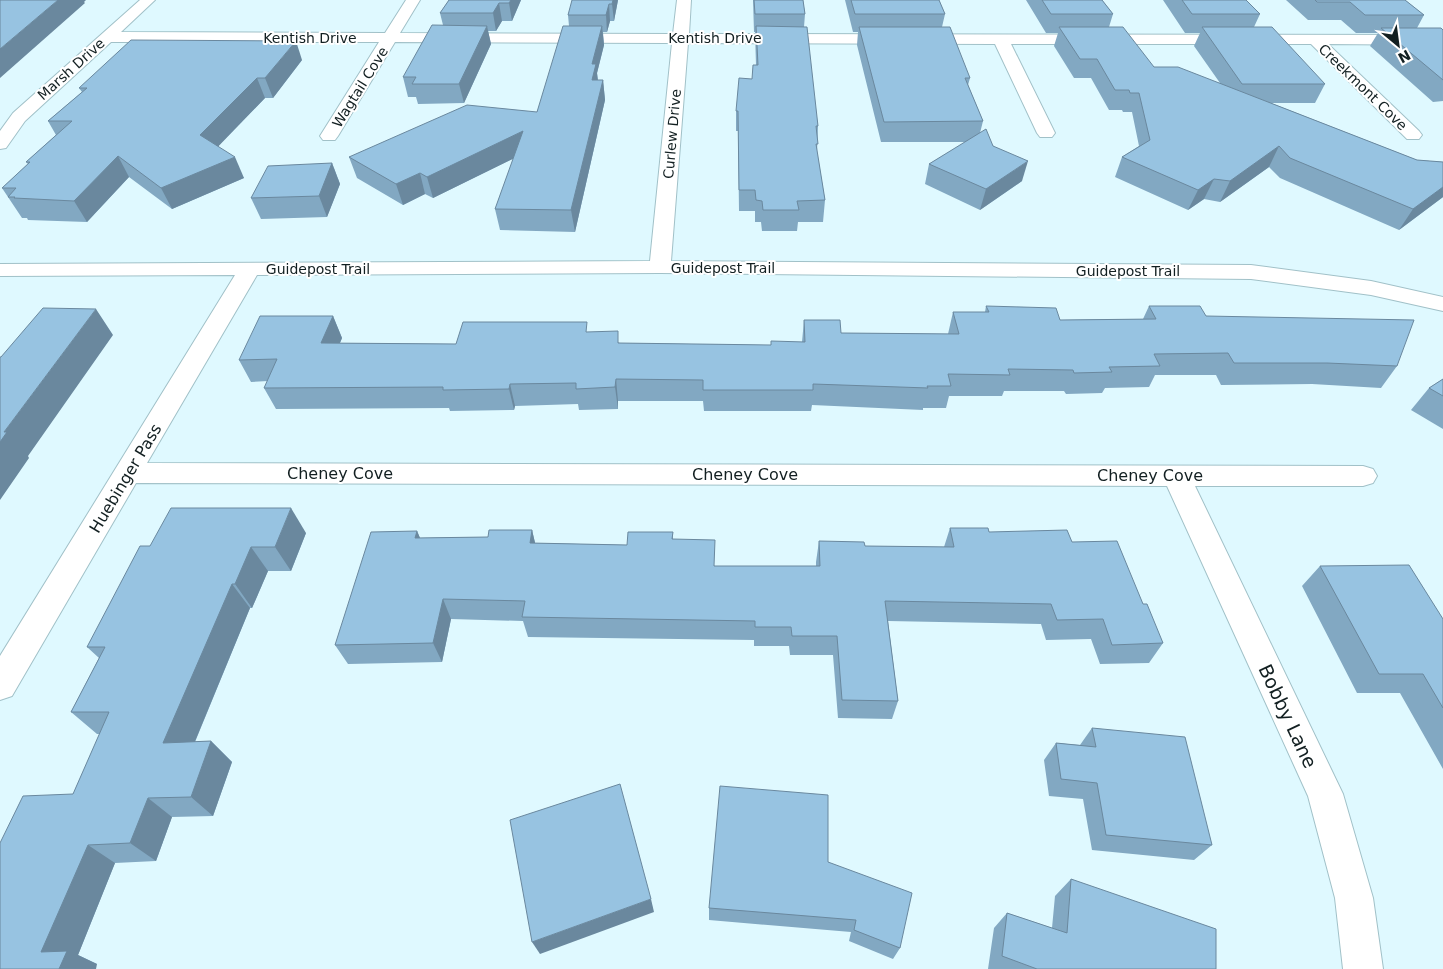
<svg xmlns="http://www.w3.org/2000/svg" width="1443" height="969" font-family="'DejaVu Sans',sans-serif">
	<rect width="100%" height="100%" fill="#dff9ff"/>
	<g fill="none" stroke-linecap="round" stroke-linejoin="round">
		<g stroke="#a1c1c8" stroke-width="2">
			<polygon id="minor" points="140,0 155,0 121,32 385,33 406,0 420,0 400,33 673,34 677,0 691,0 689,34 1443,35 1443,45 1328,44 1419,131 1422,135 1419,139 1407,139 1311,44 1011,44 1055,133 1052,137 1040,137 1037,133 995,44 688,43 671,261 1251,265 1371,281 1443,297 1443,311 1371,295 1251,279 660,273 257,275 147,463 1363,466 1373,469 1377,476 1373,483 1363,486 1195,486 1343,794 1373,898 1383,969 1343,969 1335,898 1308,796 1167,486 136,483 12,696 0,700 0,656 235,275 0,276 0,264 650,261 672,43 395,42 338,136 335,140 323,140 320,136 379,42 111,42 25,121 6,148 0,149 0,131 13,113"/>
		</g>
		<use href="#minor" fill="#fff" fill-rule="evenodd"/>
	</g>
	<g fill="#82a8c2">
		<polygon points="449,0 521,0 512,21 502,21 496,31 488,31 491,44 464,103 418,104 416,97 408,97 403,77 443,25 440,13"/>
		<polygon points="618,0 614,21 610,21 607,32 603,32 604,45 597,73 598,80 603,80 605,100 575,232 500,230 495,209 514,158 433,198 425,194 403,205 357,178 349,157 537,112 569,26 568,15"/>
		<polygon points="753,0 803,0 805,14 804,27 818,126 817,152 825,200 823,222 798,222 797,231 762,231 761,222 755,222 755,211 739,211 738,131 736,131 736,111 752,79 756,65 755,32 754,32"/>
		<polygon points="845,0 939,0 945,14 942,27 970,78 968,85 983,121 980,133 993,146 1022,181 980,210 925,184 929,164 966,142 881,142 857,45 858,32 853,32"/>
		<polygon points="1026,0 1102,0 1113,14 1109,27 1154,67 1220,83 1194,46 1200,33 1185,33 1163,0 1246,0 1260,14 1254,27 1325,84 1315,103 1271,103 1417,160 1443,162 1443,197 1399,230 1280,178 1269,167 1220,202 1204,199 1188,210 1115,177 1122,157 1139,146 1132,112 1123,112 1122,110 1109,110 1091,78 1074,78 1054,46 1058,33 1046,33"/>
		<polygon points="1286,0 1405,0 1424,15 1417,28 1443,30 1443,101 1433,102 1370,46 1378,33 1356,33 1341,20 1308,20"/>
		<polygon points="302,60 273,98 265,98 218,146 244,178 172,209 129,177 87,222 28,220 27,218 22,218 2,188 28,164 26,162 56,135 48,121 82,92 79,88"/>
		<polygon points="332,163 340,184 327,217 261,219 251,198"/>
		<polygon points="986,306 1060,320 1143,319 1149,306 1206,316 1397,366 1381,388 1312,384 1221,385 1216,375 1155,375 1149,387 1105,388 1102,393 1066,394 1064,391 1004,391 1002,396 949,396 946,408 923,408 923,410 812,405 811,411 704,411 703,401 618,401 618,409 579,410 578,404 515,406 514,410 450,411 449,408 276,409 264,388 268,381 251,382 239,360 333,316 342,338 340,343 456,344 588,332 620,343 771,345 802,342 804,320 841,333 948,334 953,312 985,312"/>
		<polygon points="1443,379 1443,429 1411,410 1429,388"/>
		<polygon points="950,528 1072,542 1143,604 1163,643 1149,663 1100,664 1091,639 1046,640 1041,624 888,621 898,701 892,719 838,718 833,655 790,655 789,646 754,646 754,640 528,637 523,621 451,619 442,662 348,664 335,645 417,531 420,538 488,537 532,530 535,543 627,545 673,532 673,539 715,566 816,566 816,562 819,541 865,546 944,547"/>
		<polygon points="306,533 291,571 268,571 252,608 250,608 195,742 211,741 232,762 213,816 172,817 156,861 115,863 78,955 97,964 0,969 73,794 100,734 97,734 71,712 99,658 87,647 150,546"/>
		<polygon points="1320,566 1443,619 1443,769 1400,693 1357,693 1302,586"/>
		<polygon points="1092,728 1212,845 1194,860 1092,850 1083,799 1049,796 1044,760 1056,743 1080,745"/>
		<polygon points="828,862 900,948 893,959 849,941 851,932 709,920 709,908"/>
		<polygon points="1071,879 1216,969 988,969 994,928 1007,913 1052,928 1055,896"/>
	</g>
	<g fill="#6a889e">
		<polygon points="58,0 86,0 84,2 85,3 0,78 0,49"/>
		<polygon points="511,0 521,0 512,21 509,3"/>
		<polygon points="613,0 618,0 614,21 612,4"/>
		<polygon points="499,3 502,21 496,31 493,13"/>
		<polygon points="609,4 610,21 607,32 606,15"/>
		<polygon points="487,26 491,44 464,103 459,84"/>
		<polygon points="602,26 604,45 597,73 598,83 592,80 592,64"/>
		<polygon points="296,41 302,60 273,98 265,78"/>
		<polygon points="257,78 265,98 210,155 200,135"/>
		<polygon points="603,80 605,100 575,232 571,210"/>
		<polygon points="523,131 527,152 433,198 427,177"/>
		<polygon points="1279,146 1269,167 1220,202 1230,181"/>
		<polygon points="118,156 129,177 87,222 74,201"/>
		<polygon points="235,157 244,178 172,209 161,188"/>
		<polygon points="1028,161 1022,181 980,210 986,189"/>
		<polygon points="332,163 340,184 327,217 319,196"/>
		<polygon points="420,173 425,194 403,205 396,184"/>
		<polygon points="1214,179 1204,199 1188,210 1198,190"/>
		<polygon points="1443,187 1443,197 1399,230 1413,209"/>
		<polygon points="96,309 113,335 28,456 29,458 0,500 0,442 4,432"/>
		<polygon points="333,316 342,338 330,365 321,343"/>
		<polygon points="616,379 618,401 618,409 615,387"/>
		<polygon points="510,384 515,406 514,410 509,389"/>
		<polygon points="291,508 306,533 291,571 275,547"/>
		<polygon points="532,530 537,551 530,543"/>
		<polygon points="417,531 426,552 415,538"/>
		<polygon points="251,547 268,571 252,608 235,584"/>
		<polygon points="232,584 250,608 186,763 163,743"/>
		<polygon points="443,599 451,619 442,662 433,643"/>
		<polygon points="211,741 232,762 213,816 191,797"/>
		<polygon points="148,798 172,817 156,861 130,843"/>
		<polygon points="88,845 115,863 78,955 97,964 96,969 59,969 41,952"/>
		<polygon points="651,899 654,912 540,954 532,942"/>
	</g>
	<g fill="#97c3e1" stroke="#6a889e">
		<polygon points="0,0 58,0 0,49"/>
		<polygon points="449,0 511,0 509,3 499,3 493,13 440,13"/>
		<polygon points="572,0 613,0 612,4 609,4 606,15 568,15"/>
		<polygon points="754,0 803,0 805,14 755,14"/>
		<polygon points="851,0 939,0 945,14 855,14"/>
		<polygon points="1042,0 1102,0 1113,14 1051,14"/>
		<polygon points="1182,0 1246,0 1260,14 1192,14"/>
		<polygon points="1315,0 1405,0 1424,15 1365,15 1350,2 1317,2"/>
		<polygon points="432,25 487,26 459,84 412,84 416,77 403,77"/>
		<polygon points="563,26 602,26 592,64 596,64 592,80 603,80 571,210 495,209 523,131 427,177 420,173 396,184 349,157 467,105 537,112"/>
		<polygon points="756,26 807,27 818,126 816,126 818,144 816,144 825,200 797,201 799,210 763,210 762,201 756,200 755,190 739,190 738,111 736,111 739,78 752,79 753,65 758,65"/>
		<polygon points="859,27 950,27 970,78 965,78 983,121 884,122"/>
		<polygon points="1059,27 1123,27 1154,67 1178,67 1417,160 1443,162 1443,187 1413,209 1290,158 1279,146 1230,181 1214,179 1198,190 1122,157 1150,140 1139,93 1130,93 1129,90 1115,90 1097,59 1080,59"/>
		<polygon points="1202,27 1272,27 1325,84 1242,84"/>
		<polygon points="1381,28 1441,28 1443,30 1443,80"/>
		<polygon points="131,40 296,41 265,78 257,78 200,135 235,157 161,188 118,156 74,201 14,198 15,197 8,197 16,188 2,188 30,162 26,162 72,121 48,121 87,88 79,88"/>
		<polygon points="986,129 993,146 1028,161 986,189 929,164"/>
		<polygon points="332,163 319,196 251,198 268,166"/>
		<polygon points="986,306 1056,308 1060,320 1156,319 1149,306 1200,306 1206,316 1414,320 1397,366 1327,363 1234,363 1228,353 1154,354 1160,366 1109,367 1112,372 1074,373 1073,370 1008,369 1010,375 948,374 951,386 927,386 928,388 813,384 813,390 703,390 703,380 616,379 615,387 576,389 576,383 510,384 509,389 443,390 443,387 264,388 277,359 239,360 260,316 333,316 321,343 456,344 463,322 587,322 586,332 618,331 618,343 771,345 771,341 805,342 804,320 840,320 841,333 959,334 953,312 989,312"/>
		<polygon points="43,308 96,309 4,432 7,432 0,442 0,357 1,357"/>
		<polygon points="1443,379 1443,396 1429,388"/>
		<polygon points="171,508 291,508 275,547 251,547 235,584 232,584 163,743 211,741 191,797 148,798 130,843 88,845 41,952 67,951 59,969 0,969 0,843 23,796 73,794 109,712 71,712 105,647 87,647 140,546 150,546"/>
		<polygon points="950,528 988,528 989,532 1067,530 1072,542 1117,541 1143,604 1147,604 1163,643 1112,645 1103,619 1057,620 1051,604 885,601 898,701 842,700 837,636 792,636 791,627 755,627 755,621 522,617 525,601 443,599 433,643 335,645 371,532 417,531 415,538 488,537 489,530 532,530 530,543 627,545 628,532 673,532 672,539 715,540 714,566 820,566 819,541 864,542 865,546 954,547"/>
		<polygon points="1409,565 1443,619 1443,708 1423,674 1379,674 1320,566"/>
		<polygon points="1092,728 1185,737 1212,845 1106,835 1097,783 1061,779 1056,743 1096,747"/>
		<polygon points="620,784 651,899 532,942 510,820"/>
		<polygon points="720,786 828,795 828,862 912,893 900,948 854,930 856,920 709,908"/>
		<polygon points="1071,879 1216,929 1216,969 1037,969 1002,956 1007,913 1067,933"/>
	</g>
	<g text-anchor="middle" stroke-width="4" stroke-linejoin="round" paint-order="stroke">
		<g font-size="14" fill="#121f21" stroke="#fff">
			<text x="310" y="43">Kentish Drive</text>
			<text x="715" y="43">Kentish Drive</text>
			<text transform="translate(71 69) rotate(-42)" y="5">Marsh Drive</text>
			<text transform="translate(360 87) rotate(-58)" y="5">Wagtail Cove</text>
			<text transform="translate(1363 87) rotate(44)" y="5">Creekmont Cove</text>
			<text transform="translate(672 134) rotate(-85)" y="5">Curlew Drive</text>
			<text x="723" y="273">Guidepost Trail</text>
			<text x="318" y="274">Guidepost Trail</text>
			<text x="1128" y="276">Guidepost Trail</text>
		</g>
		<g font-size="16" fill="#121f21" stroke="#fff">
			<text x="340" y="479">Cheney Cove</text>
			<text x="745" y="480">Cheney Cove</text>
			<text x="1150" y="481">Cheney Cove</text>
			<text transform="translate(125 478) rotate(-59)" y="6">Huebinger Pass</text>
		</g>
		<g font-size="19" fill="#121f21" stroke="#fff">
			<text transform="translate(1288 716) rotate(65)" y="7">Bobby Lane</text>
		</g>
	</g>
	<g transform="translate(1398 45) rotate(151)" stroke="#ffffff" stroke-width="4" paint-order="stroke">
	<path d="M0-4L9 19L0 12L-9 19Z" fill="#121f21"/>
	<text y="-8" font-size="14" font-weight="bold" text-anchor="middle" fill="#121f21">N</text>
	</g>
</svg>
